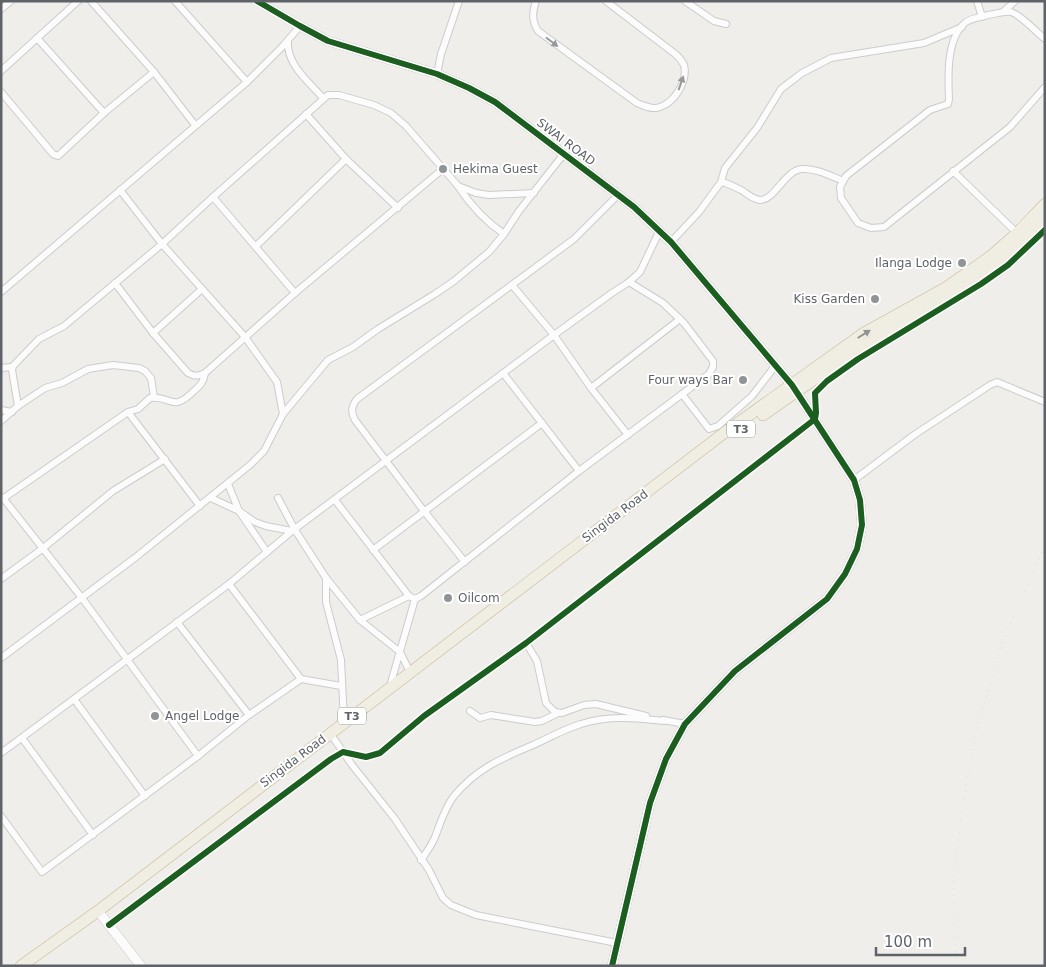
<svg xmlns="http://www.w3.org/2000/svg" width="1046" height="967" font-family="'DejaVu Sans',sans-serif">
	<rect width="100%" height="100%" fill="#efeeea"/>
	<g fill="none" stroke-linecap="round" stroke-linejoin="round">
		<g stroke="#cbcccc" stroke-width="8">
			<g id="street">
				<polyline points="91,1 154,72 195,125"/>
				<polyline points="175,1 247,82"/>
				<path d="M 536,1 C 532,13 532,21 538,31 L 637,103 C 644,106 653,110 660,107 C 675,102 688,81 684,65 C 682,61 678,56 674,53 L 606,1"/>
				<polyline points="685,1 714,21 726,24"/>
				<polyline points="977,1 982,17"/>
				<polyline points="1,9 11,1"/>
				<polyline points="1003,12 1015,1"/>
				<polyline points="37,38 104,113"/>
				<path d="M 1045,39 C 1036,32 1021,15 1011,12 C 1004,11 995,14 988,15 C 981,17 972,18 966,22 C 946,38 948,77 949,99 L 948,104 L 930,110 L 846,176 L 840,187 L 841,198 L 858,223 L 871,228 L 884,227 L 1010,127 L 1045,87"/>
				<path d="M 288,41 C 286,64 309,82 323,98"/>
				<polyline points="1,71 78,1"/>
				<polyline points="437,74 441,54 459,1"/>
				<polyline points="1,92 53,154 58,156 104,113 154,72"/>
				<polyline points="306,114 346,159 398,208"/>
				<polyline points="953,171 1017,233"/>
				<polyline points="721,182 725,168 757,128 781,89 802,73 831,58 924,43 962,27"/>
				<path d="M 458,186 C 471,206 485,221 504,234"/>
				<polyline points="213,197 295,293"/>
				<path d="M 671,242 L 699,212 L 721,182 C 727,183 733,186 739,189 C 746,192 751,199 760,200 C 775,200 785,170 802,169 C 816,168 831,176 843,181"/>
				<polyline points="256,246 346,159"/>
				<path d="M 115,283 L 153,333 L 188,373 C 195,377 199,376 205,373 L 295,293 L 444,168"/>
				<polyline points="512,285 554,335 591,388 628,435"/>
				<polyline points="1,292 247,82 282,47 300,26"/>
				<polyline points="153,333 202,289"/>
				<polyline points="1,368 12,367"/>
				<polyline points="503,373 579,471"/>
				<polyline points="591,388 680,319"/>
				<polyline points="682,394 709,429 718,426 752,396 775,366"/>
				<polyline points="18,406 12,370 13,366 39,339 64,326 162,244 213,197 328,95 339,95 374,105 391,113 406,126 458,186 476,193 489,195 534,193"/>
				<polyline points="1,410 12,412"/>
				<polyline points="128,412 200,506"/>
				<polyline points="283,414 328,360 353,347 378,329 435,294 454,281 489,252 504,234 519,211 563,155"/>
				<polyline points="1,421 18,406 45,388 62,383 88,369 113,365 139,368 145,371 151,378 154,397"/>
				<polyline points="854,480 914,435 990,385 997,382 1045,402"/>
				<polyline points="228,484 239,511 267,552"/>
				<polyline points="3,498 82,598 198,756"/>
				<polyline points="211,498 239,511 255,522 266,526 292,531"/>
				<polyline points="278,498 295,530 326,578 326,602 341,660 344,722"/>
				<path d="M 1,500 L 128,412 L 138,409 L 150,398 C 173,395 171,414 195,390 C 201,385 204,381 205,373"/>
				<polyline points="335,500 409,596 415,599 421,596 579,471 709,374 713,367 713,361 684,323 663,303 629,282"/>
				<polyline points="373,550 542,423"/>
				<path d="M 465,562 L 424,511 L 355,420 C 351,412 351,407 357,399 L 574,239 L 618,195"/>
				<polyline points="326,578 360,620 400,652 410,672"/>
				<polyline points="1,579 42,549 113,491 165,459"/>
				<polyline points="229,584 301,679 341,686"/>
				<polyline points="360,620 409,596"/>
				<polyline points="177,622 249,715"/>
				<polyline points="526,643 537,661 546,703 555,712 562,713 584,705 596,704 646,716"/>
				<polyline points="1,658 136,557 250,465 264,451 283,414 277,382 245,337 162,244 120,190"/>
				<polyline points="390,686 415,599"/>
				<polyline points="74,699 145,796"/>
				<polyline points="470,711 480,718 491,715 535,722 542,721 558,713"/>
				<polyline points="663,720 685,724"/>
				<polyline points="330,733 352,765 395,819 429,870 443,898 451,905 476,915 617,943"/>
				<polyline points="22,738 93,835"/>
				<polyline points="1,753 229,584 292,531 554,335 612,293 629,282 640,272 660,230"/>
				<polyline points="1,816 42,872 198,756 249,715 301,679"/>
				<path d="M 421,860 C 426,853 432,845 435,837 C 441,822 444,809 454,796 C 476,769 502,758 533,745 C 549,738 564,729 581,724 C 608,715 637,718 665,721"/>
				<polyline points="109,925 331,759 343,752 366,757 380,753 424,716 526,643 815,419 816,413 815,393 827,381 858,359 981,284 1008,265 1045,230"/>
			</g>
		</g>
		<g stroke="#cacacb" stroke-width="10">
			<g id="secondary">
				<polyline points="257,1 300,26 328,41 437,74 469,88 495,102 634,207 671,242 792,385 854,480 860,500 862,525 857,549 845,574 827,599 735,671 685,724 666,759 650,803 612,966"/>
				<polyline points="98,911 141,966"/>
			</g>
		</g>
		<g stroke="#c8b996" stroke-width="12">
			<g id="highway">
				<polyline points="763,415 849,355 977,277 1007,254 1045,217"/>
				<polyline points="21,966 98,911 724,433 864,333 947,287 991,256 1017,233 1045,204"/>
			</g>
		</g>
		<use href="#street" stroke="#fdfcfc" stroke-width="6"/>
		<use href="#secondary" stroke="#fdfcfc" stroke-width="9"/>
		<use href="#highway" stroke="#f0ede3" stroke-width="11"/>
		<polyline stroke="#e4e4e4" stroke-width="2" stroke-dasharray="1 6" stroke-linecap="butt" points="956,966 953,881 966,784 978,726 1002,643 1045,545"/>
		<g stroke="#fff" stroke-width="9">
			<g id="cycleway">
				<polyline points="257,1 300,26 328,41 437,74 469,88 495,102 634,207 671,242 792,385 854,480 860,500 862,525 857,549 845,574 827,599 735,671 685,724 666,759 650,803 612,966"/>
				<polyline points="109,925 331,759 343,752 366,757 380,753 424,716 526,643 815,419 816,413 815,393 827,381 858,359 981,284 1008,265 1045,230"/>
			</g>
		</g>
		<use href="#cycleway" stroke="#1b5e20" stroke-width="6"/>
	</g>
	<defs><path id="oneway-solid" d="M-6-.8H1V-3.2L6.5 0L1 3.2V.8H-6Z" transform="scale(1.25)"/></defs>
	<g fill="#96999c">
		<use href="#oneway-solid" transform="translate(552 42) rotate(37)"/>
		<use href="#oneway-solid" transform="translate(681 83) rotate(-71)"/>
	</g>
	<use fill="#929393" href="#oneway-solid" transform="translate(864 334) rotate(-32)"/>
	<g fill="#919496" stroke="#fff" stroke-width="2">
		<circle cx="443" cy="169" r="5"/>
		<circle cx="962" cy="263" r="5"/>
		<circle cx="875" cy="299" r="5"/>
		<circle cx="743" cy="380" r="5"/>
		<circle cx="448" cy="598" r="5"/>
		<circle cx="155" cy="716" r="5"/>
	</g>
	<g text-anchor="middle" stroke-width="4" stroke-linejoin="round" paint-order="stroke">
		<g fill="#fff" stroke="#8f9295" stroke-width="1">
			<rect x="727" y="420.5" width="28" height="17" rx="4"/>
			<rect x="338" y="707.5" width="28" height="17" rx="4"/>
		</g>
		<g font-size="11" font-weight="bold" fill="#5f6368">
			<text x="741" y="433">T3</text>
			<text x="352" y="720">T3</text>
		</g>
		<g font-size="12" fill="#5f6368" stroke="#fff">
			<text transform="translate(566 142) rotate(37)" y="4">SWAI ROAD</text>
			<text transform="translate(615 516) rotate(-37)" y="4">Singida Road</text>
			<text transform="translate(293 761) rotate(-37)" y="4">Singida Road</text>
		</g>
		<g font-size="12" fill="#5f6368" stroke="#fff" text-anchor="start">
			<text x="453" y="173">Hekima Guest</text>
			<text x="952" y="267" text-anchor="end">Ilanga Lodge</text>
			<text x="865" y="303" text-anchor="end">Kiss Garden</text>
			<text x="733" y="384" text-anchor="end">Four ways Bar</text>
			<text x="458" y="602">Oilcom</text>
			<text x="165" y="720">Angel Lodge</text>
		</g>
	</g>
	<rect width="1046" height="967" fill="none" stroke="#5f6368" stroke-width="5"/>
	<path d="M876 947v8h89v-8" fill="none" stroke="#5f6368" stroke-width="2.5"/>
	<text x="884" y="947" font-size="15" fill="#5f6368" stroke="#ffffff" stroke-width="4" paint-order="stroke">100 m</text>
</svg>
